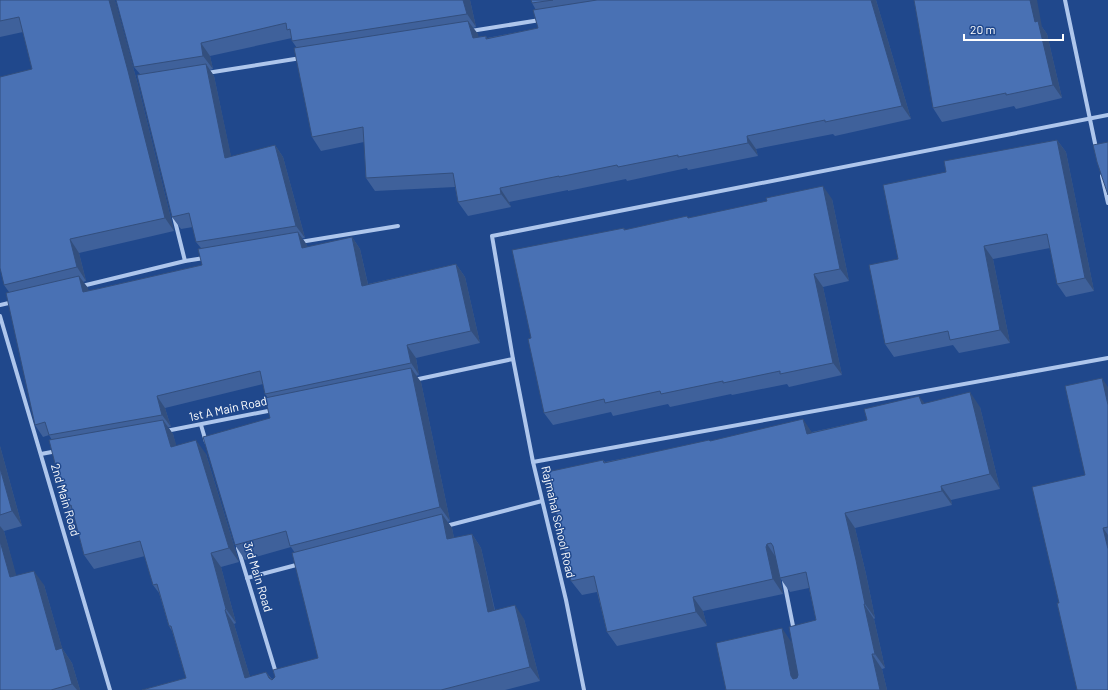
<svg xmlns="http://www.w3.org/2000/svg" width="1108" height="690" font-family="Barlow,sans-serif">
	<rect width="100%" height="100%" fill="#20488c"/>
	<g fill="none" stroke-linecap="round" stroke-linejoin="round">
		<g stroke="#aec6ec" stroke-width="4">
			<polyline points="1065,0 1096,148"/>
			<polyline points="471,31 540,20"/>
			<polyline points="207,73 301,58"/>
			<polyline points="1102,176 1108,203"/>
			<polyline points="174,217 185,261"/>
			<polyline points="300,242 398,226"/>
			<polyline points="82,286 185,261 204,258"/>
			<polyline points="0,305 13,302"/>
			<polyline points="0,316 110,690"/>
			<polyline points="414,380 513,359"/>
			<polyline points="201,425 206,442"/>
			<polyline points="166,431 273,410"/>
			<polyline points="41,454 57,451"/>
			<polyline points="533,462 1108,358"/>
			<polyline points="446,526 542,501"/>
			<polyline points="238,548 276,673"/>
			<polyline points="247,578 300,564"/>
			<polyline points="784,581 794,631"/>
			<polyline points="584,690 566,600 533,462 513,359 492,236 1108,115"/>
		</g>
	</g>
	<g fill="#3f619b" fill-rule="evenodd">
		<path d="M 0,0 L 115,1 L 138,85 L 174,231 L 79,253 L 86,281 L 83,282 L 88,288 L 88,291 L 202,265 L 201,248 L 196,242 L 193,227 L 181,229 L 172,217 L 140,74 L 134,67 L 116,0 L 470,0 L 476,27 L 473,28 L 478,34 L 478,37 L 486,36 L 487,38 L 538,28 L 536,10 L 532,3 L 531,0 L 876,0 L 911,119 L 835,136 L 833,134 L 756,149 L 758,156 L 688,170 L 687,168 L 627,181 L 626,179 L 568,191 L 568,190 L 509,202 L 511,207 L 468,216 L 458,202 L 455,187 L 375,191 L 366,178 L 364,142 L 321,151 L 312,137 L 297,48 L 292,41 L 292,38 L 210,56 L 213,69 L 210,70 L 214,76 L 231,157 L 275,145 L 283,157 L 305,238 L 302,238 L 307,245 L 307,247 L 352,237 L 360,249 L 368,284 L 456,264 L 465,277 L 480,343 L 416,358 L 419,375 L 416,376 L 421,382 L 450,521 L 448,522 L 452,528 L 454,538 L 472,534 L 481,548 L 495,610 L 524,619 L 540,681 L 505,690 L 142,690 L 186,678 L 172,631 L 169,626 L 159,593 L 153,585 L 145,556 L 94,569 L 84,555 L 75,519 L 66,507 L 52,440 L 49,435 L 43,437 L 35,425 L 9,292 L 4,285 L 32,69 L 23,32 L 0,37 ZM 263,384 L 265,394 L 268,398 L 270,418 L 235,545 L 245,560 L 291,547 L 295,553 L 318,658 L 272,679 L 266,672 L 250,677 L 234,624 L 236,623 L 221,567 L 239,562 L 206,454 L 176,446 L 173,434 L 168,427 L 171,427 L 165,408 Z"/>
		<polygon points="1042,27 1047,34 1062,98 1016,109 1014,106 942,122 933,108"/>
		<polygon points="1057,140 1066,152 1094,291 1066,297 1057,284 1050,248 993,259 1010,343 959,353 953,345 894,357 885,344 898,259 946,172"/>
		<polygon points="832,199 849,281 823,287 842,375 789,387 787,384 732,395 731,394 670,407 668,404 613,416 611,412 553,425 544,413 531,338 624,228 625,230 688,218"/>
		<polygon points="1108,387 1108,690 1059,603 1085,475"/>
		<polygon points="925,403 980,407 1000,489 951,500 952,505 855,528 866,574 875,618 874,619 885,668 882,669 887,690 726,690 792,642 816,620 809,588 790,592 780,578 783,594 703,611 707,626 617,646 607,632 597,592 582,595 571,581 603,460 605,462 710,441 812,432 867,420"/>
		<polygon points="0,446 22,526 4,531 16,576 44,585 62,648 72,663 80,690 0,690"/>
	</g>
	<g fill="#334f7e">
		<polygon points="109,0 115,0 138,85 174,231 165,218"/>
		<polygon points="463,0 470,0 476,27 467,14"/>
		<polygon points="871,0 876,0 911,119 902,106"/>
		<polygon points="1030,0 1037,0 1042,27 1047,34 1062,98 1053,85 1035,22"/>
		<polygon points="468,21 478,34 482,52 473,38"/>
		<polygon points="201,43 210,56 213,69 203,56"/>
		<polygon points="206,64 214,76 234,170 225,158"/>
		<polygon points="747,136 756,149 758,156 748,143"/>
		<polygon points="1057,140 1066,152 1094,291 1085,278"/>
		<polygon points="275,145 283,157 305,238 296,226"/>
		<polygon points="823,186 832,199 849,281 840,269"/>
		<polygon points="500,188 509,202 511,207 501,194"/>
		<polygon points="298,232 307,245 311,260 302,248"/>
		<polygon points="352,237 360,249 371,298 362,286"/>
		<polygon points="70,239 79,253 86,281 77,267"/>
		<polygon points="984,246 993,259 1010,343 1000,330"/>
		<polygon points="456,264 465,277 480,343 471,331"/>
		<polygon points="814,274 823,287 842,375 833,363"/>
		<polygon points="79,276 88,288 92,304 83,292"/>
		<polygon points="407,345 416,358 419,375 411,363"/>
		<polygon points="411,368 421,382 450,521 440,507"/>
		<polygon points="1102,378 1108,387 1108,405"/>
		<polygon points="970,392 980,407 1000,489 990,474"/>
		<polygon points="157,396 165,408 171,427 162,415"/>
		<polygon points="919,396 930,410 922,404"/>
		<polygon points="803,419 813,434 807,434"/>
		<polygon points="163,420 173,434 181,461 171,447"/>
		<polygon points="196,440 206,454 239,562 229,548"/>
		<polygon points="0,446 22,526 12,511 0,468"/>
		<polygon points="941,486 951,500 952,505 942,491"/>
		<polygon points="845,513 855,528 866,574 875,618 865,604"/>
		<polygon points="442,514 452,528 457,553 447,539"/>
		<polygon points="0,526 4,531 21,592 10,577 0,541"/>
		<polygon points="1103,528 1108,535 1108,549"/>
		<polygon points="472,534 481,548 498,626 488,612"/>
		<polygon points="767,544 777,559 777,562 783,594 773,579 766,547"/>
		<polygon points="211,553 221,567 236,623 226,609"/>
		<polygon points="34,571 44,585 67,665 56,650"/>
		<polygon points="693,597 703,611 707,626 696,612"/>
		<polygon points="864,604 874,619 885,668 875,654"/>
		<polygon points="515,605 524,619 540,681 530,667"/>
		<polygon points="225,610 234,624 254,690 245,678"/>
		<polygon points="782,628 792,643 801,690 791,676"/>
		<polygon points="62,648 72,663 80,690 77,690 72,684"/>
		<polygon points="872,654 882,669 887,690 880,690"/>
		<polygon points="266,672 276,686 269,678"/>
	</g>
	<g fill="#4971b4" stroke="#334f7e">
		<polygon points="0,0 109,0 128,71 165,218 70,239 77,267 4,285 0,268 0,77 32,69 19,17 0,21"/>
		<polygon points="116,0 463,0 467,14 292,41 290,29 287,30 286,23 201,43 203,56 134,67"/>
		<polygon points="531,0 553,0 532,3"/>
		<polygon points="597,0 871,0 902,106 825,122 825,120 747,136 748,143 678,157 678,155 618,167 617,165 559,177 559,176 500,188 501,194 458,202 453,173 366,178 363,127 312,137 294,48 468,21 473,38 486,36 486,39 538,28 533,10"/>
		<polygon points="914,0 1030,0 1035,22 1038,21 1053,85 1006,95 1006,93 933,108"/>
		<polygon points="206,64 225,158 275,145 296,226 196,242 189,213 172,217 137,75"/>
		<polygon points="1057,140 1085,278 1057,284 1047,234 984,246 1000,330 950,340 948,331 885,344 869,265 898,259 883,185 946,172 944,161"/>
		<polygon points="1108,142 1108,195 1097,162 1093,145"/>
		<polygon points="823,186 840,269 814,274 833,363 780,374 780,371 723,383 723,381 661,394 660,391 605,403 604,399 544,413 528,339 531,338 512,250 624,228 624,230 687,216 688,218 767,201 766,198"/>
		<polygon points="298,232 302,248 352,237 362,286 456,264 471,331 407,345 411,363 265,394 260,371 157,396 162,415 49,435 45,422 35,425 6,293 79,276 83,292 97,289 202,265 198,249"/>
		<polygon points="411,368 440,507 290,546 286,531 235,545 203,437 270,418 265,398"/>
		<polygon points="1102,378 1108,405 1108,527 1103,528 1108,549 1108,690 1077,690 1057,603 1059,603 1032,487 1085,475 1065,386"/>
		<polygon points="970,392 990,474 941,486 942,491 845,513 856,560 865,604 864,604 875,654 872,654 880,690 726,690 716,643 782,628 791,676 793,679 797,678 798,675 789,627 816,620 806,572 780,578 773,546 771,543 767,544 766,547 773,579 693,597 696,612 607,632 594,576 571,581 547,472 603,460 604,463 709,440 710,441 803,419 807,434 867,420 864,409 919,396 922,404"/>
		<polygon points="163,420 171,447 196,440 229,548 211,553 226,609 225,610 245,678 266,672 269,678 272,680 275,677 273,670 318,658 292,553 442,514 447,539 472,534 488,612 515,605 530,667 441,690 142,690 186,678 171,626 169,626 157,584 153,585 140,541 84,555 71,505 66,507 49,440"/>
		<polygon points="0,468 12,511 0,515"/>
		<polygon points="0,541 10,577 34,571 56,650 62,648 72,684 51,690 0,690"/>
	</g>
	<g text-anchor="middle" stroke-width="3" stroke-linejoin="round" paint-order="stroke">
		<g font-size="12" fill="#fff" stroke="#20488c">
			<text transform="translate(228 409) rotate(-12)" y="4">1st A Main Road</text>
			<text transform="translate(65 500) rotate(74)" y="4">2nd Main Road</text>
			<text transform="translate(558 522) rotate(77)" y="4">Rajmahal School Road</text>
			<text transform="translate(258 577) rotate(73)" y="4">3rd Main Road</text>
		</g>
	</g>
	<path d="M964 34v6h99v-6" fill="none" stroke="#ffffff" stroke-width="2"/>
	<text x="970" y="34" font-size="12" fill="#ffffff" stroke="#20488c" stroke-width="3" paint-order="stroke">20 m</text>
</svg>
